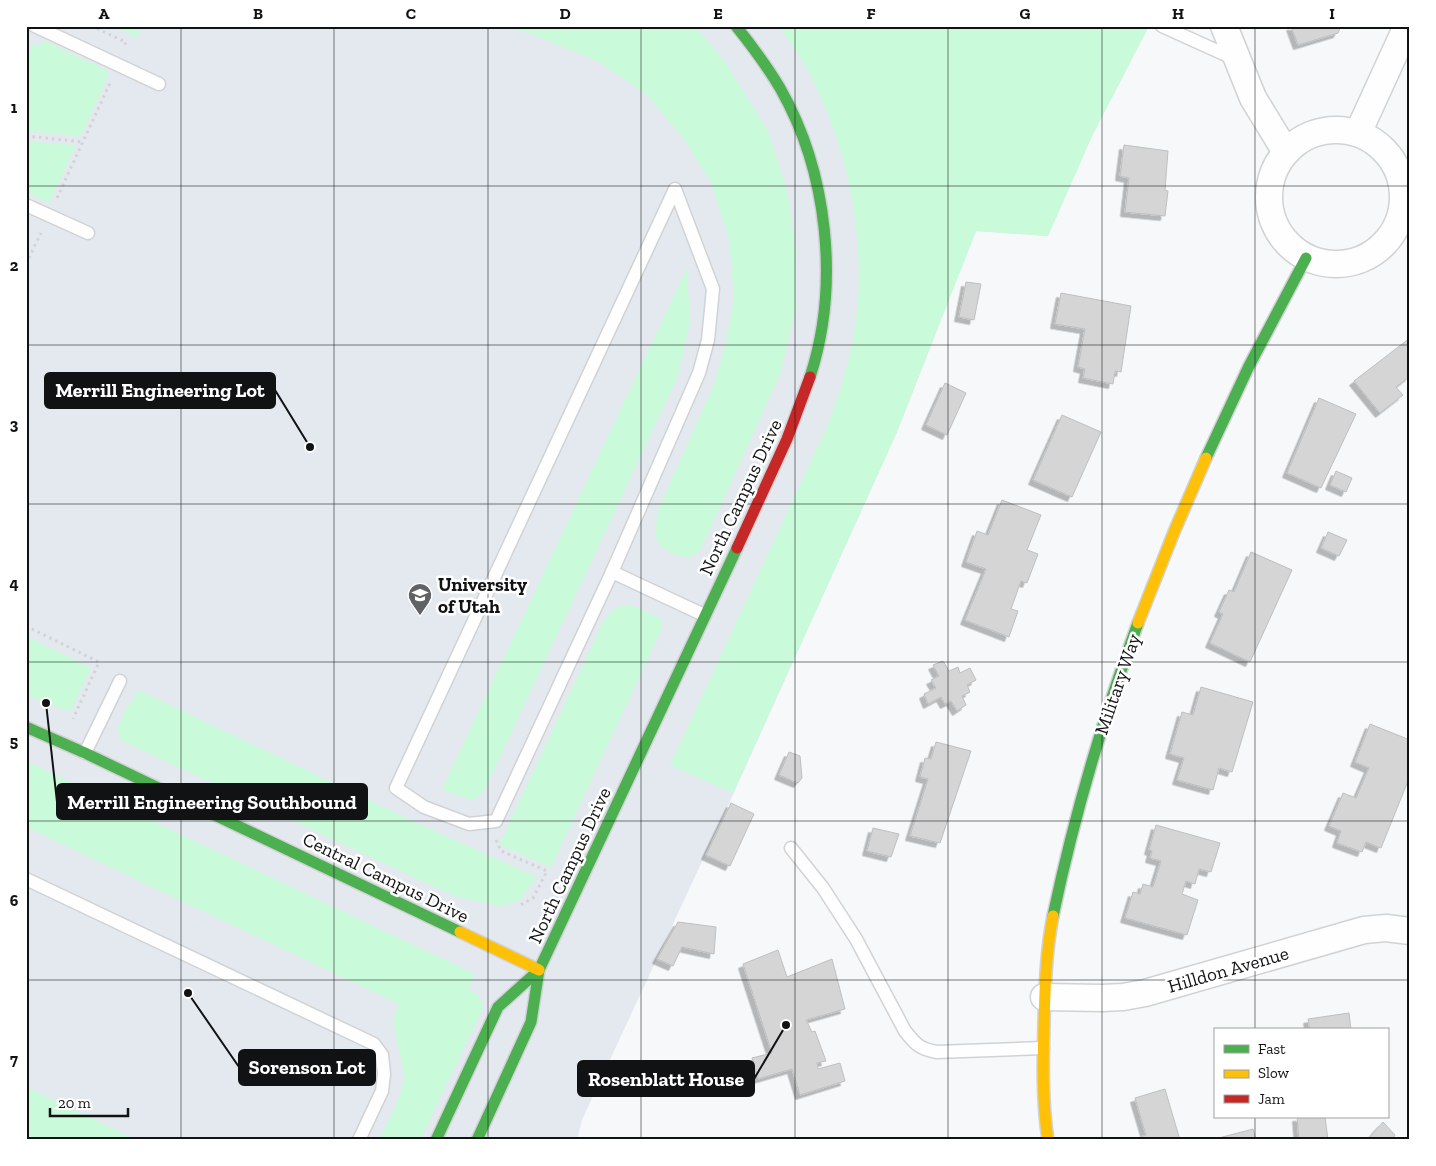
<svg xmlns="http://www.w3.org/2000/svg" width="1436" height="1166" font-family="'Zilla Slab',serif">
	<defs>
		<filter id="shadow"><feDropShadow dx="-4.5" dy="4.5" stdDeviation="0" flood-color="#0004"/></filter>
	</defs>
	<rect width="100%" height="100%" fill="#f6f8fa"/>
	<polygon fill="#e4e9f0" points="26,26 1149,26 1092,136 1048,236 976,231 897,432 731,799 582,1120 577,1140 26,1140"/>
	<g fill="#c9fad9">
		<polygon points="113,26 142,26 137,38"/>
		<polygon points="494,26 693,26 702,34 725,62 769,133 788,195 796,257 796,307 781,372 700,551 688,558 673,554 659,545 655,534 658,510 714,384 726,342 734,299 729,239 711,183 684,139 646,94 599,62 529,33"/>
		<path d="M 778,26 L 1149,26 L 1092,136 L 1048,236 L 976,231 L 897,432 L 733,793 L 670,765 L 829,422 C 842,386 853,350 857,312 C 866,216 839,102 778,26 Z"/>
		<polygon points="43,40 108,71 108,76 81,136 26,131 26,59 34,43 40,46"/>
		<polygon points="26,141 76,145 49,203 26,192"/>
		<polygon points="687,268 690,323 677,378 484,791 473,801 442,789"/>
		<polygon points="621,605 634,606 662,619 662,628 551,867 499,845 601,626 611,611"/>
		<polygon points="26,636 91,668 70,712 26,695"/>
		<polygon points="139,690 417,823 537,877 519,901 500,906 454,896 120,740 118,727 126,709"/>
		<path d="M 26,761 L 475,974 L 468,990 L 479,995 L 483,1008 L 420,1140 L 379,1140 C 387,1122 399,1103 403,1083 C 406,1062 390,1031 395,1014 C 396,1011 398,1007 399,1004 L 26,827 Z"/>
		<polygon points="26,1087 137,1140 26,1140"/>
	</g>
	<g fill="#d5d5d6" stroke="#bebfbf" filter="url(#shadow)">
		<polygon points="1291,26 1341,26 1338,33 1298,45"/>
		<polygon points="1124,145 1168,151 1165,190 1168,191 1165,216 1125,212 1129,178 1120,176"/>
		<polygon points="966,282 981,284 974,320 959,317"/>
		<polygon points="1061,293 1131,306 1121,372 1115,371 1113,384 1083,378 1085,369 1078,367 1085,329 1055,324"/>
		<polygon points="1410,338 1410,376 1396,387 1403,395 1380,413 1354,381"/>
		<polygon points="945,383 966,393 947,435 926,425"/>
		<polygon points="1319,398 1356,414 1321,488 1287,473"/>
		<polygon points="1062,415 1101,432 1072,497 1033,480"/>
		<polygon points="1336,471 1352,478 1346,492 1330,485"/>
		<polygon points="1002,500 1041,515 1027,550 1038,554 1027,583 1021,581 1011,609 1018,611 1009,637 965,620 986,569 966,562 977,531 988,535"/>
		<polygon points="1328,532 1347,540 1339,556 1321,548"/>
		<polygon points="1251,552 1292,570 1250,662 1210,643 1223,614 1219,612 1229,590 1234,592"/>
		<polygon points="943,661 949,671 958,667 960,673 970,668 976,680 967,685 970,692 962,696 966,705 957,711 951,701 945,704 941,697 928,704 924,694 936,688 931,680 939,676 933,665"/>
		<polygon points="1201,687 1253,702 1232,772 1219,768 1213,790 1177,780 1184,758 1170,754 1182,712 1193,715"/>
		<polygon points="1370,724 1410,740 1410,776 1381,848 1366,842 1362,852 1337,843 1341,831 1329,826 1343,793 1356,798 1369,768 1355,762"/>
		<polygon points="936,742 971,751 940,843 910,836 928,779 920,777 925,758 931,759"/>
		<polygon points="789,752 800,756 802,778 798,783 779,775"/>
		<polygon points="731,803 754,814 730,866 706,855"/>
		<polygon points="1156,825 1220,843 1211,872 1199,869 1195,884 1186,881 1182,894 1198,900 1187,935 1125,918 1133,892 1140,894 1143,884 1153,887 1161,861 1150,858 1152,851 1149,850"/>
		<polygon points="873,828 899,834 891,857 867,851"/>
		<polygon points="678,922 716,927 714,954 682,947 673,966 657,959"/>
		<polygon points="778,950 787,977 832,959 845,1009 806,1020 812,1032 815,1031 826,1061 817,1063 818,1069 840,1063 845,1081 800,1095 792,1069 758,1079 752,1058 772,1053 743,964"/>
		<polygon points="1349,1013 1351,1030 1310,1030 1308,1019"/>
		<polygon points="1165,1089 1180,1140 1132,1140 1146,1135 1135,1098"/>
		<polygon points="1297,1117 1325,1117 1328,1140 1299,1140"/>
		<polygon points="1383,1122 1395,1135 1392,1140 1367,1140"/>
		<polygon points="1253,1129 1256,1140 1211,1140"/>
	</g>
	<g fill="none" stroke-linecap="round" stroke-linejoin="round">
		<g stroke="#d1d2d4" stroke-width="15">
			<g id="lane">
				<polyline points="35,26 159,84"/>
				<polyline points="1162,26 1235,59"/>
				<polygon points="675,189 713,289 708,340 699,373 612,572 496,821 469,824 424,807 396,788"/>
				<polyline points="26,205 88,233"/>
				<polyline points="612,572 704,615"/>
				<polyline points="85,753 120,681"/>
				<path d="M 791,848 L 823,888 L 856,939 L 905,1031 C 916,1045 920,1049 937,1052 L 1043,1048"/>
				<polyline points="26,879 374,1044 382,1055 384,1074 382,1091 359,1140"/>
			</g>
		</g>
		<g stroke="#d1d2d4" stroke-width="29">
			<g id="street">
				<polyline points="1224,26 1253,98 1286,152"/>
				<circle cx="1336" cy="197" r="67"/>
				<polyline points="1358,133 1407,26"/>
				<polyline points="1044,997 1102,998 1123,997 1145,993 1364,930 1386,928 1410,931"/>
			</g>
		</g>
		<g stroke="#d1d2d4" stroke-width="14">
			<g id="fast">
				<path d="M 736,26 C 752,46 767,66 780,88 C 828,172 840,285 810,377"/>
				<polyline points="1206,458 1249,366 1306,258"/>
				<polyline points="26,727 85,753 460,932"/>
				<path d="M 1053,916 C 1074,816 1103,718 1138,623"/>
				<polyline points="436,1140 498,1007 539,970"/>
				<polyline points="477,1140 531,1022 539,970 737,548"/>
			</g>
		</g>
		<g stroke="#d1d2d4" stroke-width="14">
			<g id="slow">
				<polyline points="1138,623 1174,532 1206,458"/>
				<polyline points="460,932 539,970"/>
				<path d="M 1048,1140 C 1042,1101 1043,1062 1044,1022 C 1045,987 1046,951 1053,916"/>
			</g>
		</g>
		<g stroke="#d1d2d4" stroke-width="14">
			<polyline id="jam" points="737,548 787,439 810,377"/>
		</g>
		<g stroke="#d3d3d4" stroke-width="3" stroke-dasharray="2.5 4" stroke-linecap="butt">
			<polyline points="91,26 126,42 124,47"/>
			<polyline points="26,136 83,142"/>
			<polyline points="57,198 111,81"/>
			<polyline points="26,264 41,233"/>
			<polyline points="26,626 99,662 73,719"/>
			<polyline points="496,840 501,851 547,871 533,898 519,906"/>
		</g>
		<use href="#lane" stroke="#fefefe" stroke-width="12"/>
		<use href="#street" stroke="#fefefe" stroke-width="26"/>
		<use href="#fast" stroke="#4caf50" stroke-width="11"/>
		<use href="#slow" stroke="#ffc107" stroke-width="11"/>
		<use href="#jam" stroke="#c62828" stroke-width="11"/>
	</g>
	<path fill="none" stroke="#111213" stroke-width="1" stroke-opacity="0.55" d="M 181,26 L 181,1140M 334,26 L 334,1140M 488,26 L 488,1140M 641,26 L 641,1140M 795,26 L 795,1140M 948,26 L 948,1140M 1102,26 L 1102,1140M 1255,26 L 1255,1030M 26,186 L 1410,186M 26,345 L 1410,345M 26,504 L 1410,504M 26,662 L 1410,662M 26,821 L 1410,821M 26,980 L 1410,980M 1255,1117 L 1255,1140"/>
	<defs>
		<g id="university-pin" transform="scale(1.25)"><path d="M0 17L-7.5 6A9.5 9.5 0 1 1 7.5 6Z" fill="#616264" stroke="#fff"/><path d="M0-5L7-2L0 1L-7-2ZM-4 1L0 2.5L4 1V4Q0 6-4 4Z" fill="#fff"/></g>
	</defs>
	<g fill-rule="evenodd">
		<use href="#university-pin" x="420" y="595"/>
	</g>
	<g text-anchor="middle" stroke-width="5" stroke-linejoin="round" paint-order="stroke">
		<g font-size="19" fill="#111213" stroke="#fff">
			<text transform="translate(740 497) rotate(-65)" y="7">North Campus Drive</text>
			<text transform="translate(1117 684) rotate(-71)" y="7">Military Way</text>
			<text transform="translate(569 865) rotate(-65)" y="7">North Campus Drive</text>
			<text transform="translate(386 877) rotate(26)" y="7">Central Campus Drive</text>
			<text transform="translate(1228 969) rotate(-16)" y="7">Hilldon Avenue</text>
		</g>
		<g font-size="19" font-weight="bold" fill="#111213" stroke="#fff" text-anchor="start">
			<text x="438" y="591">University<tspan x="438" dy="22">of Utah</tspan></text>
		</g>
	</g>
	<path fill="none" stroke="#111213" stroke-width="2" d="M310 447L275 390M46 703L57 802M188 993L239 1067M786 1025L754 1079"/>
	<g fill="#111213" stroke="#fff" stroke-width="2">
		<circle cx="310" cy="447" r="5"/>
		<circle cx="46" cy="703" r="5"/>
		<circle cx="188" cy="993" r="5"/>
		<circle cx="786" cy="1025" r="5"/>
	</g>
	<g fill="#111213" stroke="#111213" stroke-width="2">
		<rect x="45" y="373" width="230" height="35" rx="5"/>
		<rect x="57" y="784" width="310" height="35" rx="5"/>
		<rect x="239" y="1050" width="136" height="35" rx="5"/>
		<rect x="578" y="1061" width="176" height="35" rx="5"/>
	</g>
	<g font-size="20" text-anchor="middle" font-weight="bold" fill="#fff">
		<text x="160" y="397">Merrill Engineering Lot</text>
		<text x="212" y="809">Merrill Engineering Southbound</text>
		<text x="307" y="1074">Sorenson Lot</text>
		<text x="666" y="1086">Rosenblatt House</text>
	</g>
	<rect width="1436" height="1166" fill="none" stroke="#ffffff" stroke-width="55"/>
	<rect x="1214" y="1028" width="175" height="90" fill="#ffffff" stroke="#a0a0a1"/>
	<rect x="1224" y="1045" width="25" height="8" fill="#4caf50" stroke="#a0a0a1"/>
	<text x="1258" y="1054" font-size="15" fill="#111213">Fast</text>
	<rect x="1224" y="1070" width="25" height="8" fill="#ffc107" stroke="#a0a0a1"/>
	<text x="1258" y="1078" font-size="15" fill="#111213">Slow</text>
	<rect x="1224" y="1095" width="25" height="8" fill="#c62828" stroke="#a0a0a1"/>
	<text x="1258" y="1104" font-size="15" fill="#111213">Jam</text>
	<path d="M50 1108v8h78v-8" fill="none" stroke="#111213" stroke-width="2.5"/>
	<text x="58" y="1108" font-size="15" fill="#111213" stroke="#ffffff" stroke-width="4" paint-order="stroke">20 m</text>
	<rect x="28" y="28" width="1380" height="1110" fill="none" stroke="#111213" stroke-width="2"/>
	<g font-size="16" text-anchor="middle" font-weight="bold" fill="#111213">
		<text x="104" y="19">A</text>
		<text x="258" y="19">B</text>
		<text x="411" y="19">C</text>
		<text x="565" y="19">D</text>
		<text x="718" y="19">E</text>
		<text x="871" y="19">F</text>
		<text x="1025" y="19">G</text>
		<text x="1178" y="19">H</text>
		<text x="1332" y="19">I</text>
		<text x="14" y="113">1</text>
		<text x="14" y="271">2</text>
		<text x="14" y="430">3</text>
		<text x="14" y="589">4</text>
		<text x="14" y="747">5</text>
		<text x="14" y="906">6</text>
		<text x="14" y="1065">7</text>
	</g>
</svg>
